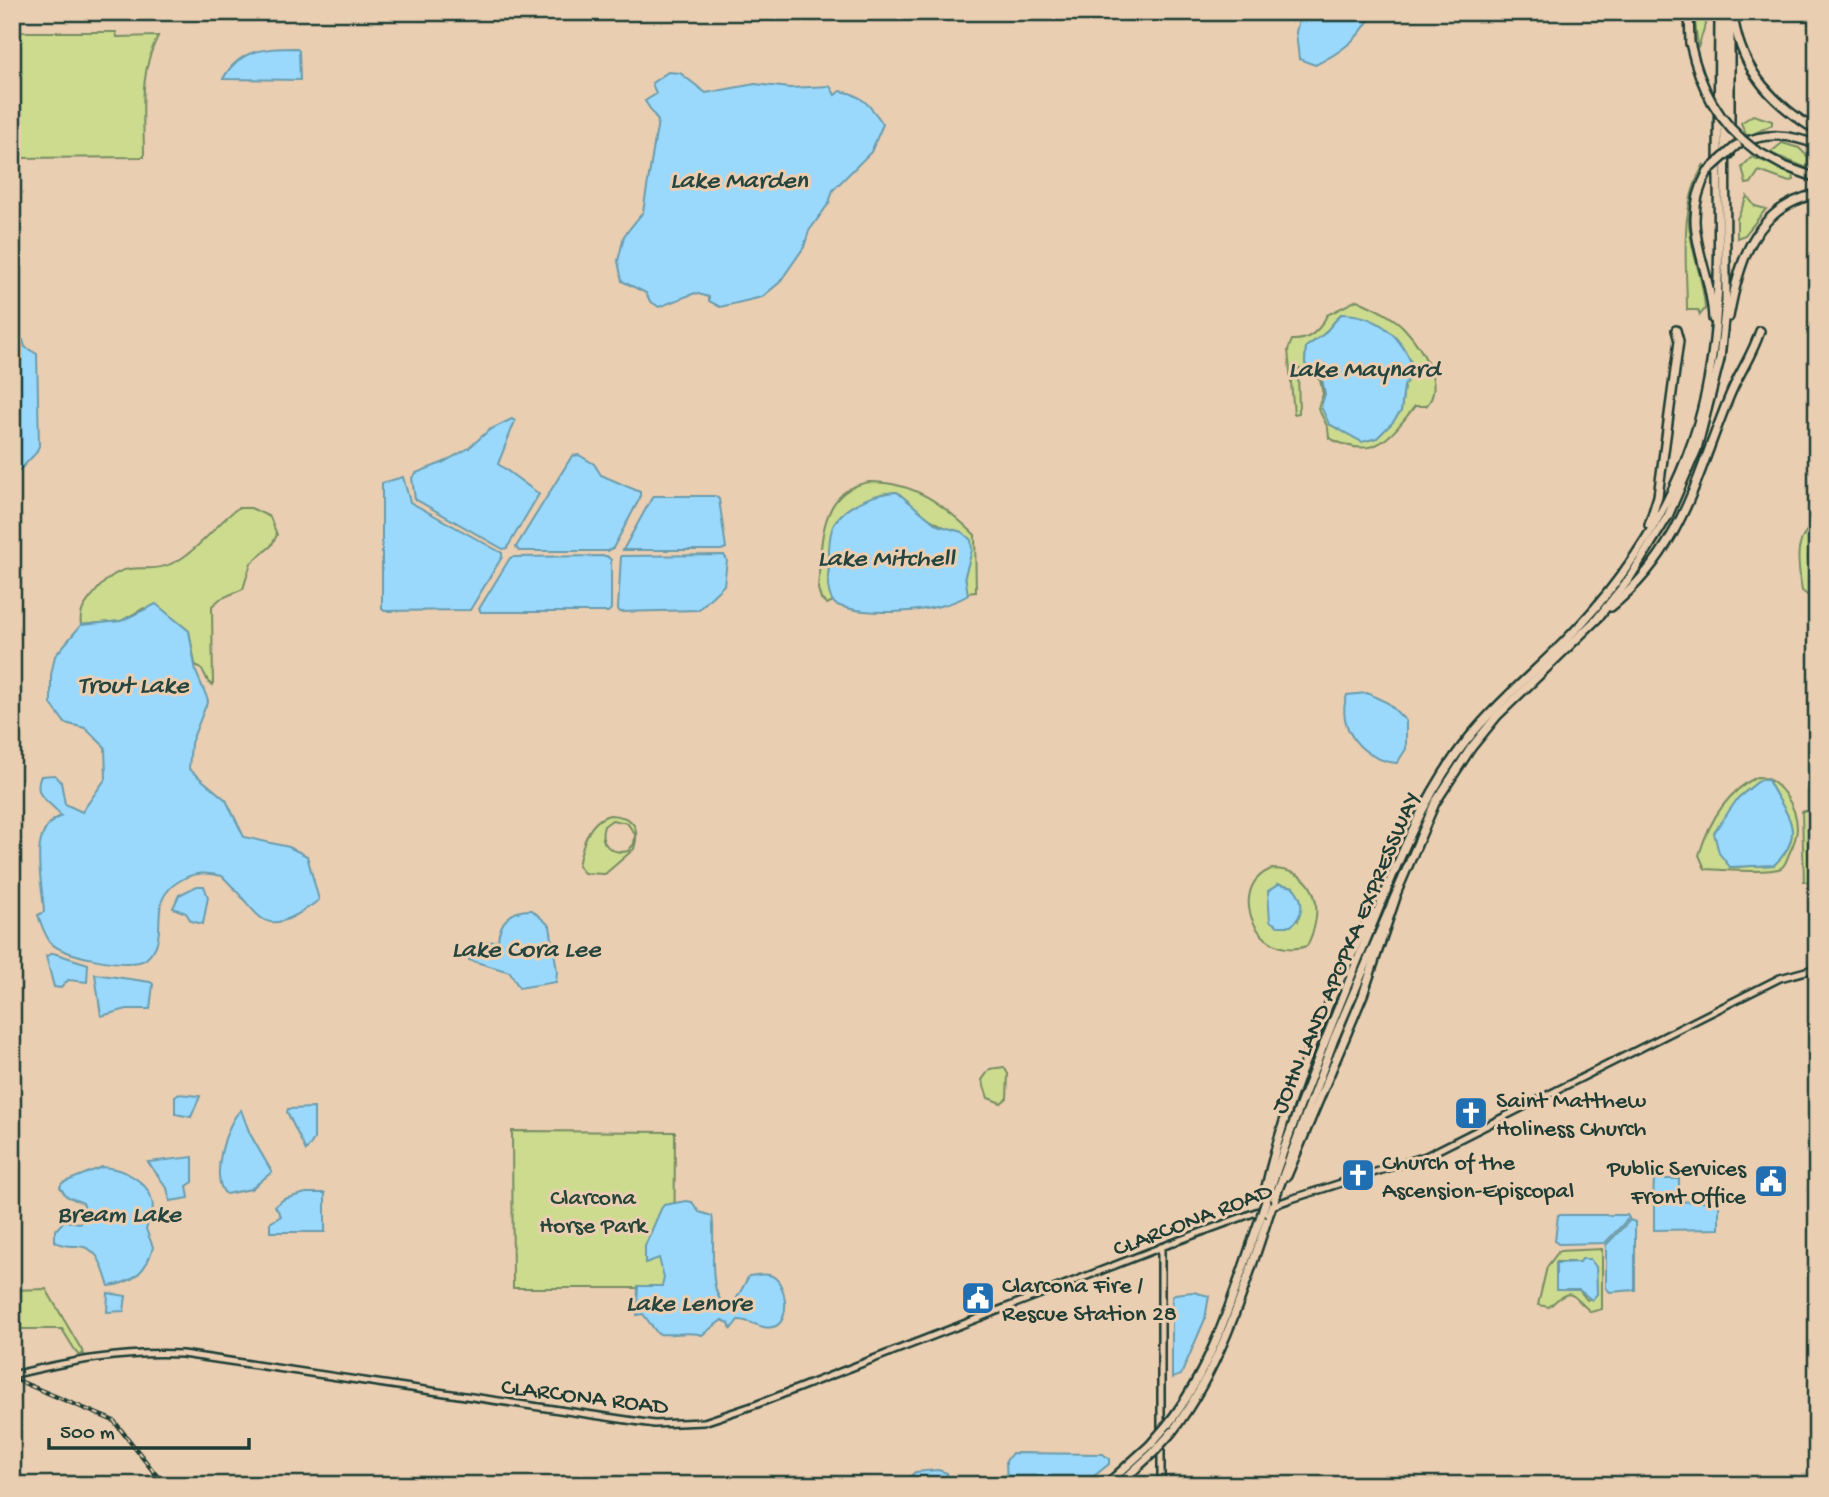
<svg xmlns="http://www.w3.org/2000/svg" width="1829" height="1497" font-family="'Gochi Hand',sans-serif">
	<rect width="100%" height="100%" fill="#eaceb1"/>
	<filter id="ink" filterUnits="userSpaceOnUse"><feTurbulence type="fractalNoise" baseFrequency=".0143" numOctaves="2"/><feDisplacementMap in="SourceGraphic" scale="14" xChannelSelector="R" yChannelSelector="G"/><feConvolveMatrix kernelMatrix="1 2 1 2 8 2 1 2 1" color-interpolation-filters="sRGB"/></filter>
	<g filter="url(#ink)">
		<g fill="#cddb8f" stroke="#768c62" stroke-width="2" fill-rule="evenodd">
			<polygon points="1694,12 1709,12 1698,48"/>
			<path d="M 18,32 L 116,32 L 117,37 L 158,36 C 138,74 144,116 144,157 L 14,158 Z"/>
			<polygon points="1753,115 1772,121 1772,125 1747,137 1741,123"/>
			<polygon points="1782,143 1799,148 1808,157 1807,168 1770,153"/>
			<polygon points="1752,157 1792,172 1794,180 1789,182 1759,171 1751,183 1746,184 1742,167"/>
			<path d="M 1704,164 C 1702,182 1688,200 1689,222 C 1690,251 1704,279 1705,309 L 1700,315 L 1698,310 L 1687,310 C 1687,261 1678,209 1704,164 Z"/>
			<polygon points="1747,196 1755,206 1766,209 1745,235 1737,238 1737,219"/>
			<path d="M 1357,300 C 1372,307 1393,316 1404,328 C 1419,344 1447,385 1426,406 L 1415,406 C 1388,441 1373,461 1329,438 L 1328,428 L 1318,408 L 1323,394 L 1320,380 L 1303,369 L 1298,369 L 1299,413 L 1294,414 L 1288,350 L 1292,340 C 1309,341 1320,330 1327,315 ZM 1341,314 L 1411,375 L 1404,386 L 1401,411 L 1377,438 L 1357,437 L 1329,424 L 1321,373 L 1305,364 L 1306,347 L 1324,334 Z"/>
			<path d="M 869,482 C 915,482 943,504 975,535 L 976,592 L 967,593 L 965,575 L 970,557 L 948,529 L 926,517 L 897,492 L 881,494 L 830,546 L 828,583 L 833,601 L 827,604 L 821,599 L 818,589 C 822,546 817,491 869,482 Z"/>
			<path d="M 238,508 L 251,508 L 270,517 L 277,535 L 271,546 L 251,563 L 243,589 L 220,599 L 212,606 L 213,685 L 209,683 L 203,671 L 195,664 L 189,631 L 178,622 L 144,608 L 121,621 L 81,625 C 79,612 84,606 92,596 C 129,548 143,583 182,558 C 204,544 218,522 238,508 Z"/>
			<path d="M 1817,519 L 1817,535 L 1808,556 L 1817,602 L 1802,591 C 1798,561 1792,541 1817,519 Z"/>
			<path d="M 1757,777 C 1779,777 1797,807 1797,828 C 1797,837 1793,846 1789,854 C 1787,858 1786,865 1781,868 C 1770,873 1720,870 1705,869 L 1699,855 C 1709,822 1726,792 1757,777 ZM 1760,780 L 1768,780 C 1783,812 1810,831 1774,865 L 1730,867 L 1738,798 Z"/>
			<polygon points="1802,811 1817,811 1817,882 1804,882"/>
			<path d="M 610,815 C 633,816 641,827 634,849 L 605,874 L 584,873 L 578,866 C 582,846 588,820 610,815 ZM 612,820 L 627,823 L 635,834 L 634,844 L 628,851 C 611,855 598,843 604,826 Z"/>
			<path d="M 1272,869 C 1319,870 1325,910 1307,946 C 1254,963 1226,885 1272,869 ZM 1279,884 L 1293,887 L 1301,902 L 1298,920 Z"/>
			<polygon points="1004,1067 1008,1074 1007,1098 1001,1103 988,1098 982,1080 990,1069"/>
			<polygon points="512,1131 675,1132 674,1288 513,1288"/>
			<path d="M 1602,1249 L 1602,1309 L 1591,1312 C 1571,1296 1573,1284 1549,1307 L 1538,1305 L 1547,1267 L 1559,1251 ZM 1557,1262 L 1581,1262 L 1596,1267 L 1597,1294 L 1587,1300 L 1579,1290 L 1556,1290 Z"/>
			<polygon points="46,1289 84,1354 78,1355 62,1329 12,1329 12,1290"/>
		</g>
		<g fill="#9bd9fc" stroke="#699bac" stroke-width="2">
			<path d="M 1301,12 L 1373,12 C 1361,38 1340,53 1315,65 L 1299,59 L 1296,32 Z"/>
			<path d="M 296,48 L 299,51 L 300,80 L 223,79 C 239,49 265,48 296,48 Z"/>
			<path d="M 668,72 L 680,73 L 706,93 L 755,84 L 790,88 L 830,86 L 835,95 L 840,91 C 861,93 872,108 883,124 L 871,152 L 833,190 L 829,203 L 809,231 L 804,247 L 779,283 L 762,297 L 720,307 L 709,301 L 709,297 L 695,293 L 659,307 L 650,301 L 646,293 L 622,281 L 618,261 L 624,236 L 643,212 L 658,121 L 645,101 L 656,94 L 652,83 Z"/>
			<path d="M 1341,314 C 1378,314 1402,336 1414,370 L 1404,386 L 1401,411 L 1392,423 L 1377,438 L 1362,442 L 1329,424 L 1321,407 L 1325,394 L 1321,373 L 1305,364 L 1306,347 L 1324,334 Z"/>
			<polygon points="12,337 23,340 25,347 37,354 39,446 36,453 12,478"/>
			<polygon points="512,419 515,421 498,464 539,494 507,548 503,549 415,499 412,478 416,473 442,463 469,448 489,430"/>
			<polygon points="579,455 594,464 601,475 640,492 640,498 613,548 608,551 519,551 516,547 572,456"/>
			<polygon points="403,477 410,502 502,553 502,557 470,610 385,611 382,609 382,483"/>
			<path d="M 897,492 L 937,525 L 962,532 L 971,540 L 972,550 L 965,575 L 968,595 C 941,613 864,618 835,604 C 826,594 828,580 829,567 C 829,555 828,541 832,529 C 840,506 875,493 897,492 Z"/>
			<polygon points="653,496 715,496 719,499 726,548 721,550 623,550"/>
			<polygon points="1817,535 1817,592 1808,556"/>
			<polygon points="724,555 727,560 724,585 698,610 620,612 618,609 621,556"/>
			<polygon points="607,556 611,560 611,609 608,612 481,612 479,609 510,558 514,557"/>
			<path d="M 156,604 L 189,631 L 196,672 L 208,700 L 191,743 L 189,769 L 226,800 L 244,837 L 289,847 L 307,856 L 319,900 C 259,944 264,916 222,876 C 207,872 195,872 181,880 C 142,902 174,935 146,959 C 133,970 64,956 52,944 C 46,938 41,924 38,915 L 44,912 C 43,882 26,831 61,816 C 52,801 31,798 41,776 L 55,775 L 61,782 L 65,804 L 82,812 L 106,778 L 105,747 L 85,728 L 65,723 L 51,704 L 51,675 L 55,656 L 81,625 L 121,621 Z"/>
			<path d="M 1367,693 L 1388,703 L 1406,721 L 1406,749 L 1397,763 C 1364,761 1335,728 1347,695 Z"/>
			<path d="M 1760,780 L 1768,780 C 1783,812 1810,831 1774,865 L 1730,867 L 1719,853 L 1714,833 L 1738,798 Z"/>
			<path d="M 1279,884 L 1293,887 C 1305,900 1304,915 1291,926 L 1278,926 L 1270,921 L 1268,891 Z"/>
			<polygon points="197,886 204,886 208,897 203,924 191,921 186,913 173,908 179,895"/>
			<path d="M 532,910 L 550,926 L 557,971 L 556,982 L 519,988 L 510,972 L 469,960 L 467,950 L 480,943 L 498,941 C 499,922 511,909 532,910 Z"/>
			<polygon points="53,953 88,964 87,982 68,980 61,988 54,987 46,956"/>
			<polygon points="95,974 150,982 153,984 150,1009 127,1009 101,1016"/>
			<polygon points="178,1094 200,1096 191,1117 175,1114 175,1096"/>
			<polygon points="314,1108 314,1139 306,1151 287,1112 288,1109"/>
			<path d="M 241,1110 L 250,1134 L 272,1172 L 251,1189 L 226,1194 C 209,1180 226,1122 241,1110 Z"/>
			<polygon points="193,1157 193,1182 187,1186 189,1198 170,1201 167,1188 148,1162"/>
			<path d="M 102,1167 C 121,1168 148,1180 152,1201 C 155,1210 149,1220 146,1229 L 153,1247 C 147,1271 133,1283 109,1286 C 102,1268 100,1247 77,1246 C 69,1246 63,1246 55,1242 L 55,1231 L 64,1221 L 80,1223 L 87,1215 L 83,1203 L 66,1196 L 60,1187 L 62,1183 Z"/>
			<polygon points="1654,1179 1679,1179 1679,1201 1653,1201"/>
			<polygon points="306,1193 325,1193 325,1232 270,1232 270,1223 281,1216 275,1206 284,1199"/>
			<path d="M 686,1201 L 692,1202 L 699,1212 L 712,1216 C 717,1236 703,1303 732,1307 L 749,1276 C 757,1275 765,1273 772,1276 C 786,1282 791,1318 776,1326 C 763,1332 750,1319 738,1320 L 731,1329 L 729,1323 L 722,1320 L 702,1335 C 689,1330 674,1336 658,1334 L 643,1314 L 637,1315 L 638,1286 L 662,1286 L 664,1277 L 659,1258 L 645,1263 L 645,1246 L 661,1209 L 664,1205 Z"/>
			<polygon points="1719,1201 1719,1229 1654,1230 1654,1202"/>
			<polygon points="1558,1215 1627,1215 1629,1218 1605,1243 1558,1244 1555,1241"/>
			<polygon points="1630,1220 1635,1222 1635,1290 1610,1292 1606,1288 1606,1245"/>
			<polygon points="1582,1259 1590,1259 1596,1267 1597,1294 1592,1300 1579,1290 1556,1290 1556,1263 1580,1262"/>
			<polygon points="1193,1292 1209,1296 1205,1319 1181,1375 1172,1378 1172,1298 1175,1294"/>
			<polygon points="108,1293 126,1296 124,1311 107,1312"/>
			<polygon points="1012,1453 1103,1454 1109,1459 1109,1464 1083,1485 1007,1485 1006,1461"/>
			<polygon points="938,1470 947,1473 947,1482 955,1479 961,1485 902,1485 915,1472"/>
		</g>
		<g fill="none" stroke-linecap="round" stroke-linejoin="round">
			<g stroke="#1f3d34" stroke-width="10">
				<g id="major">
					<polyline points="1161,1247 1161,1433"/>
					<path d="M 12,1375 C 70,1361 123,1351 182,1354 L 654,1424 L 704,1422 L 755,1405 L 1172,1243 L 1291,1199 L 1426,1156 L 1780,978 L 1817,968"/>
					<polyline points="1161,1442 1161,1485"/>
				</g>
			</g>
			<g stroke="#1f3d34" stroke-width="12">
				<g id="highway">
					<polyline points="1689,12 1690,43"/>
					<path d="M 1734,21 C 1743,73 1774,104 1817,131"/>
					<path d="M 1740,144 C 1766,132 1790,134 1817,145"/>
					<polyline points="1755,150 1784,166 1817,178"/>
					<polyline points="1730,154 1730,12"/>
					<path d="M 1708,171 C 1677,228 1711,262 1713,319"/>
					<path d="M 1729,317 C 1739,262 1754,207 1817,194"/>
					<polyline points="1649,525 1658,496 1679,341 1676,330"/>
					<path d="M 1611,607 C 1683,549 1696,476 1730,395 C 1739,373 1753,354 1760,331"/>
					<polyline points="1287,1176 1363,995 1396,897"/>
					<path d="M 1266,1187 C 1288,1091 1328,999 1373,912"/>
					<path d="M 1267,1198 C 1295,1114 1328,1033 1361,952 C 1389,885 1413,816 1455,756 C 1486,712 1526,680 1564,642 C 1616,589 1660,526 1687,456 C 1722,366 1719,272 1718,177 C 1718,122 1719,67 1719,12"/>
					<polyline points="1272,1206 1334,1039 1435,803 1471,748 1497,716 1597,619 1629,579 1668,516 1697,449 1720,359 1726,301 1725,12"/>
					<path d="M 1168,1424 C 1216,1362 1235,1288 1261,1216"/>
					<path d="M 1172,1432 C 1221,1367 1244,1290 1269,1214"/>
					<polyline points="1106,1485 1150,1445"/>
					<polyline points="1118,1485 1154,1452"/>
				</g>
			</g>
			<use href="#major" stroke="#eaceb1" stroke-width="5"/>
			<use href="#highway" stroke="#eaceb1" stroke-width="7"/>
			<g stroke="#1f3d34" stroke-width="4.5">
				<polyline id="rail" points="12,1378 114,1421 164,1485"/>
			</g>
			<use href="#rail" stroke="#eaceb1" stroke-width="2" stroke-dasharray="5" stroke-linecap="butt"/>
			<g stroke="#1f3d34" stroke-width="12" stroke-linecap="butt">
				<g id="highway-bridge">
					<path d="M 1690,43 C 1700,87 1718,123 1755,150"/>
					<polyline points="1708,171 1737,145"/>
					<polyline points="1269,1214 1272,1206"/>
					<polyline points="1261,1216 1267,1198"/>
					<polyline points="1150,1445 1168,1424"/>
					<polyline points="1154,1452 1172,1432"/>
				</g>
			</g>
			<use href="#highway-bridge" stroke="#eaceb1" stroke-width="7"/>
		</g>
	</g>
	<defs>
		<g id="church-square" transform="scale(1.75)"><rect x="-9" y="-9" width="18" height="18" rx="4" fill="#1f6fb2" stroke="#eaceb1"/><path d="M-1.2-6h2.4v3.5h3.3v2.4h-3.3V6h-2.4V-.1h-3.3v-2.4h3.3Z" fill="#fff"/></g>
		<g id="civic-square" transform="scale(1.75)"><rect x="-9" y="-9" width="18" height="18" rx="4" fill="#1f6fb2" stroke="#eaceb1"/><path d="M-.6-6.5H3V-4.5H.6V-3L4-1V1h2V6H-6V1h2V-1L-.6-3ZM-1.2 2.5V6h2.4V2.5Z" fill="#fff"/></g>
	</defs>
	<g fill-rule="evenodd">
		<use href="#church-square" x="1471" y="1113"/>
		<use href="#church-square" x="1358" y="1175"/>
		<use href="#civic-square" x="1771" y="1181"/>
		<use href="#civic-square" x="978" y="1298"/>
	</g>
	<g text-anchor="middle" stroke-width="6" stroke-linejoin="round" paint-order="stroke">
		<g font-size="24" fill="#1f3d34" stroke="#eaceb1">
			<text transform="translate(1344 952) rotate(-67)" y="8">JOHN LAND APOPKA EXPRESSWAY</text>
			<text transform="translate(1192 1218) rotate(-21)" y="8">CLARCONA ROAD</text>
			<text transform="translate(585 1395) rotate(7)" y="8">CLARCONA ROAD</text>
		</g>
		<g font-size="24" fill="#1f3d34" stroke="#eaceb1" text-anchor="start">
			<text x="1496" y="1107">Saint Matthew<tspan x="1496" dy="28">Holiness Church</tspan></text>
			<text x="1382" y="1169">Church of the<tspan x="1382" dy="28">Ascension-Episcopal</tspan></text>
			<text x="1746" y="1175" text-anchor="end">Public Services<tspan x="1746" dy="28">Front Office</tspan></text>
			<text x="1002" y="1292">Clarcona Fire /<tspan x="1002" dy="28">Rescue Station 28</tspan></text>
		</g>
		<g font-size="24" fill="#284539" stroke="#eaceb1">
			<text x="593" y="1204">Clarcona<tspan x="593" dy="28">Horse Park</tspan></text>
		</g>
		<g font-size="26" font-style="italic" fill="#25453e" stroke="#eaceb1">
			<text x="739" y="187">Lake Marden</text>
			<text x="1364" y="376">Lake Maynard</text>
			<text x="886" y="565">Lake Mitchell</text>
			<text x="133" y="692">Trout Lake</text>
			<text x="526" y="956">Lake Cora Lee</text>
			<text x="119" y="1221">Bream Lake</text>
			<text x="689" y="1310">Lake Lenore</text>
		</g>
	</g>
	<rect width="1829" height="1497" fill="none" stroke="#eaceb1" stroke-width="42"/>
	<rect x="21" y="21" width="1787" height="1455" fill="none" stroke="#1f3d34" stroke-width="2.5" filter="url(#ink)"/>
	<path d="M49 1438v10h200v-10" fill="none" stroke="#1f3d34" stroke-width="3.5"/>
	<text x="60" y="1438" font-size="21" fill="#1f3d34" stroke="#eaceb1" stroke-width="5" paint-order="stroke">500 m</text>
</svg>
